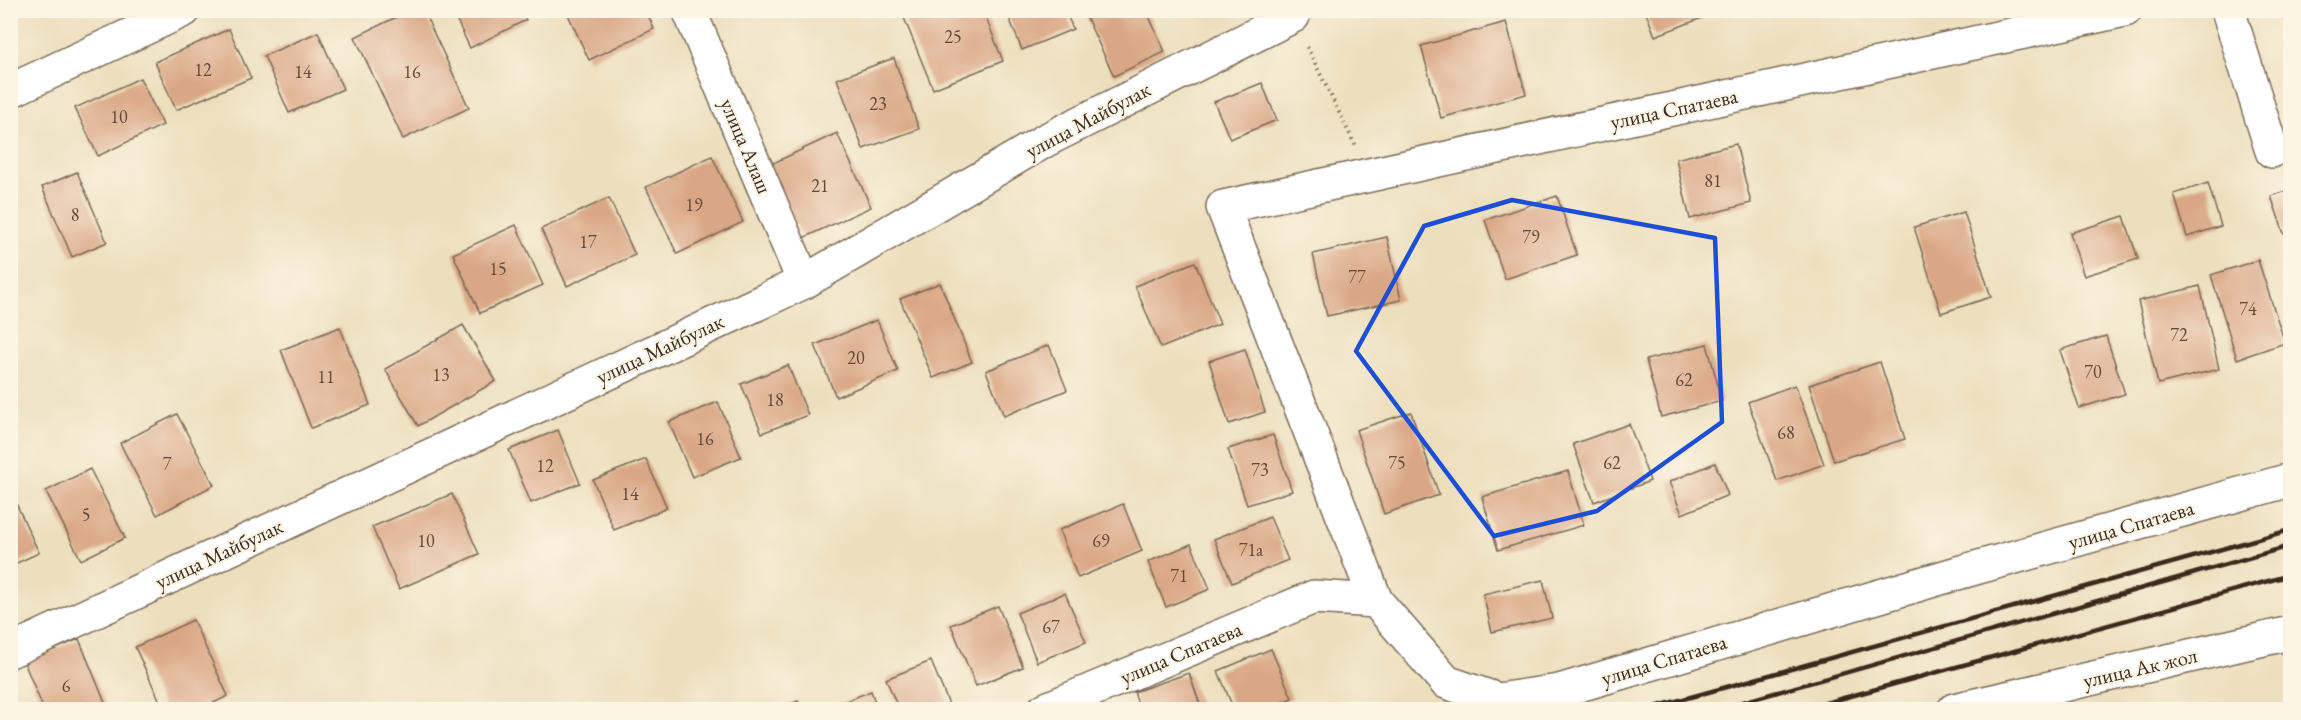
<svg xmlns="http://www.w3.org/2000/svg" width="2301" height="720" font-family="'EB Garamond',serif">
	<rect width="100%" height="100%" fill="#fcf5e5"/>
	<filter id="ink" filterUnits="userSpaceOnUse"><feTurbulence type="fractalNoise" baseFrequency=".0167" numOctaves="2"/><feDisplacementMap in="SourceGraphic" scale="12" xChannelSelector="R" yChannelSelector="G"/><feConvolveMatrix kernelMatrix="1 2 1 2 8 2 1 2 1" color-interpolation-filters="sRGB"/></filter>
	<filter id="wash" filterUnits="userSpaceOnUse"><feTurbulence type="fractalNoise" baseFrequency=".008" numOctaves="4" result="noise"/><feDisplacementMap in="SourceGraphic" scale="24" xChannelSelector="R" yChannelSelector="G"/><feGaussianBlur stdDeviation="1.35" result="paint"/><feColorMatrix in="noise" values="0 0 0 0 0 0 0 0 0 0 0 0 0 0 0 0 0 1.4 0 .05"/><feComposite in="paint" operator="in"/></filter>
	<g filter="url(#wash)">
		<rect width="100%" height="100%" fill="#ecdfbd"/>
		<g id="blocks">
			<g fill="#daa786">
				<polygon points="411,10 423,10 469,108 403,139 355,37"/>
				<polygon points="452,10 521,10 526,20 470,48"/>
				<polygon points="566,10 646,10 654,29 589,60"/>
				<polygon points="909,10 983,10 1003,61 933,89 902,13"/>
				<polygon points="1006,10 1065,10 1073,29 1022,50"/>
				<polygon points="1083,10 1146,10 1165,52 1114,76"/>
				<polygon points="1645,10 1715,10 1715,13 1655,36"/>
				<polygon points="1506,22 1526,94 1441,118 1421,46"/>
				<polygon points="229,29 251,78 176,110 155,62"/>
				<polygon points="318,32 343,89 289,113 264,56"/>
				<polygon points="894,58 919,129 863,149 837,79"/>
				<polygon points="140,78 163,125 98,156 75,108"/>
				<polygon points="1262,83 1277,120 1230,139 1214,102"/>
				<polygon points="837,133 871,207 803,238 769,165"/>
				<polygon points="1736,144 1751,203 1690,219 1676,159"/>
				<polygon points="712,156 743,222 677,254 646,187"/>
				<polygon points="77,172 107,242 72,257 42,187"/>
				<polygon points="2208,183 2221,226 2187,237 2174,194"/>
				<polygon points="2290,190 2290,232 2284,234 2271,196"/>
				<polygon points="1557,196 1577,255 1505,279 1485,220"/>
				<polygon points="609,198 635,255 567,286 541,229"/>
				<polygon points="1964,212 1991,297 1941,313 1914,227"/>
				<polygon points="2124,216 2138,259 2084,276 2070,233"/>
				<polygon points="516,225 543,285 480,313 453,254"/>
				<polygon points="1387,237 1401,300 1327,316 1313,254"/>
				<polygon points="2258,260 2285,343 2237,359 2211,275"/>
				<polygon points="1195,262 1220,324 1161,348 1135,286"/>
				<polygon points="940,283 972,362 933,378 900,299"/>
				<polygon points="2200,286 2219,369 2158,384 2138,301"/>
				<polygon points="877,320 898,371 836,397 815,345"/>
				<polygon points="463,325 496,381 418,426 385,369"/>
				<polygon points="340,327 370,405 311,428 281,350"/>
				<polygon points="2106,336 2125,394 2079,408 2060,350"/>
				<polygon points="1707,344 1722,401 1661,417 1646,360"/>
				<polygon points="1049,345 1067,390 1004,416 986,371"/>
				<polygon points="1245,349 1265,412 1229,424 1209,361"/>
				<polygon points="1880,362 1905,439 1834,461 1809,385"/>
				<polygon points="788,365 808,415 762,433 741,384"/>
				<polygon points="1795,385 1824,464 1777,481 1748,402"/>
				<polygon points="718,402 741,457 692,477 669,422"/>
				<polygon points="1411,412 1439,495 1384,514 1356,430"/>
				<polygon points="177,414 214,485 157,515 120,443"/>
				<polygon points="1629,424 1650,481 1594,502 1573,444"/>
				<polygon points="558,430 580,483 531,503 509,450"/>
				<polygon points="1273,435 1292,491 1247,505 1228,449"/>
				<polygon points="646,459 667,508 614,530 593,480"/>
				<polygon points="1715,463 1728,495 1682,514 1669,482"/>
				<polygon points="90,469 125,538 81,560 46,491"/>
				<polygon points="1568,471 1584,525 1498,550 1482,497"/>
				<polygon points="10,490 39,553 10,566"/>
				<polygon points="452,494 479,554 399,589 372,527"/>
				<polygon points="1123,504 1142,551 1078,578 1059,530"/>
				<polygon points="1270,517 1288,560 1232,583 1214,539"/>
				<polygon points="1191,544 1210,589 1166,607 1148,562"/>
				<polygon points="1543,580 1552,618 1492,632 1483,594"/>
				<polygon points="1065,593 1086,642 1037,662 1017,613"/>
				<polygon points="998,606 1023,667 976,686 951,625"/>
				<polygon points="193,620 228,696 199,710 164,710 135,647"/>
				<polygon points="79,639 108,710 44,710 24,662"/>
				<polygon points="1271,649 1292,698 1263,710 1234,710 1218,671"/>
				<polygon points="931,661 950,707 943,710 899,710 886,679"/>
				<polygon points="1189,673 1202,710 1140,710 1134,692"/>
				<polygon points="871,691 878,710 826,710 826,709"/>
				<polygon points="798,701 801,710 777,710 777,709"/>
			</g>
		</g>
	</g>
	<g filter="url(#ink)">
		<use href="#blocks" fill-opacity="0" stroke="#796956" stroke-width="1.5"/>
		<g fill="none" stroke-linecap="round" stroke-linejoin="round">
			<g stroke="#796956" stroke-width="36">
				<g id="minor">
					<polyline points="689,10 804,282"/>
					<polyline points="2228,10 2272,151"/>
					<polyline points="10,91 184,10"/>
					<polyline points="1376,601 1223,207 2125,10"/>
					<polyline points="10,651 804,282 1046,140 1293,16"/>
					<polyline points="1044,710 1314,597 1376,601 1446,682 1498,700 1559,691 1961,572 2290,480"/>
					<polyline points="1954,710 2290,633"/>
				</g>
			</g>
			<polyline stroke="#796956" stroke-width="4" stroke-dasharray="1.5 4.5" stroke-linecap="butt" points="1307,47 1355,145"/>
			<use href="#minor" stroke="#fff" stroke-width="33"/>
			<g stroke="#3b2a1e" stroke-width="4.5">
				<polyline points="1644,710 2290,530"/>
				<polyline points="1715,710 2290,546"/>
				<polyline points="1800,710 2290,575"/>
			</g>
		</g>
	</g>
	<path fill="none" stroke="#1d4ed8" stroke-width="4.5" stroke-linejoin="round" d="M 1512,200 L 1715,238 L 1722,422 L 1597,511 L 1494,536 L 1356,351 L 1424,226 Z"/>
	<g text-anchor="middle" stroke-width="4.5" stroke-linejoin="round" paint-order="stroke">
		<g font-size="18" fill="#634938">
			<text x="953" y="43">25</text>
			<text x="203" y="76">12</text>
			<text x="303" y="78">14</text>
			<text x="412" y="78">16</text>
			<text x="878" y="110">23</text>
			<text x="119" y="123">10</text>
			<text x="1713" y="187">81</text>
			<text x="820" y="192">21</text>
			<text x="694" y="211">19</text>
			<text x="75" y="221">8</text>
			<text x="1531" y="243">79</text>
			<text x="588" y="248">17</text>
			<text x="498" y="275">15</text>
			<text x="1357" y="283">77</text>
			<text x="2248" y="315">74</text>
			<text x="2179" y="341">72</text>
			<text x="856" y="364">20</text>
			<text x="2093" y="378">70</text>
			<text x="441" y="381">13</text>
			<text x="326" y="383">11</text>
			<text x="1684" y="386">62</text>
			<text x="775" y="406">18</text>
			<text x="1786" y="439">68</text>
			<text x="705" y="445">16</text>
			<text x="1397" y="469">75</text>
			<text x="1612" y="469">62</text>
			<text x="167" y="470">7</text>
			<text x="545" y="472">12</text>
			<text x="1260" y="476">73</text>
			<text x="630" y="500">14</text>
			<text x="86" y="521">5</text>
			<text x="426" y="547">10</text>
			<text x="1101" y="547">69</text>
			<text x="1251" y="556">71а</text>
			<text x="1179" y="582">71</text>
			<text x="1051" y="633">67</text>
			<text x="66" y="692">6</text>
		</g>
		<g font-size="21" fill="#3b2a1e" stroke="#fcf5e5">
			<text transform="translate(1674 109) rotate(-12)" y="7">улица Спатаева</text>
			<text transform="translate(1088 120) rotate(-28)" y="7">улица Майбулак</text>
			<text transform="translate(746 146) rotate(67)" y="7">улица Алаш</text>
			<text transform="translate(660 349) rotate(-25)" y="7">улица Майбулак</text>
			<text transform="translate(2131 525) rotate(-16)" y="7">улица Спатаева</text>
			<text transform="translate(219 554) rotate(-25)" y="7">улица Майбулак</text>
			<text transform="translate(1181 653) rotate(-23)" y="7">улица Спатаева</text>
			<text transform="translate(1664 660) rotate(-17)" y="7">улица Спатаева</text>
			<text transform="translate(2140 668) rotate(-13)" y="7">улица Ак жол</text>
		</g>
	</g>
	<rect width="2301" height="720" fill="none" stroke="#fcf5e5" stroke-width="36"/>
</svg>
